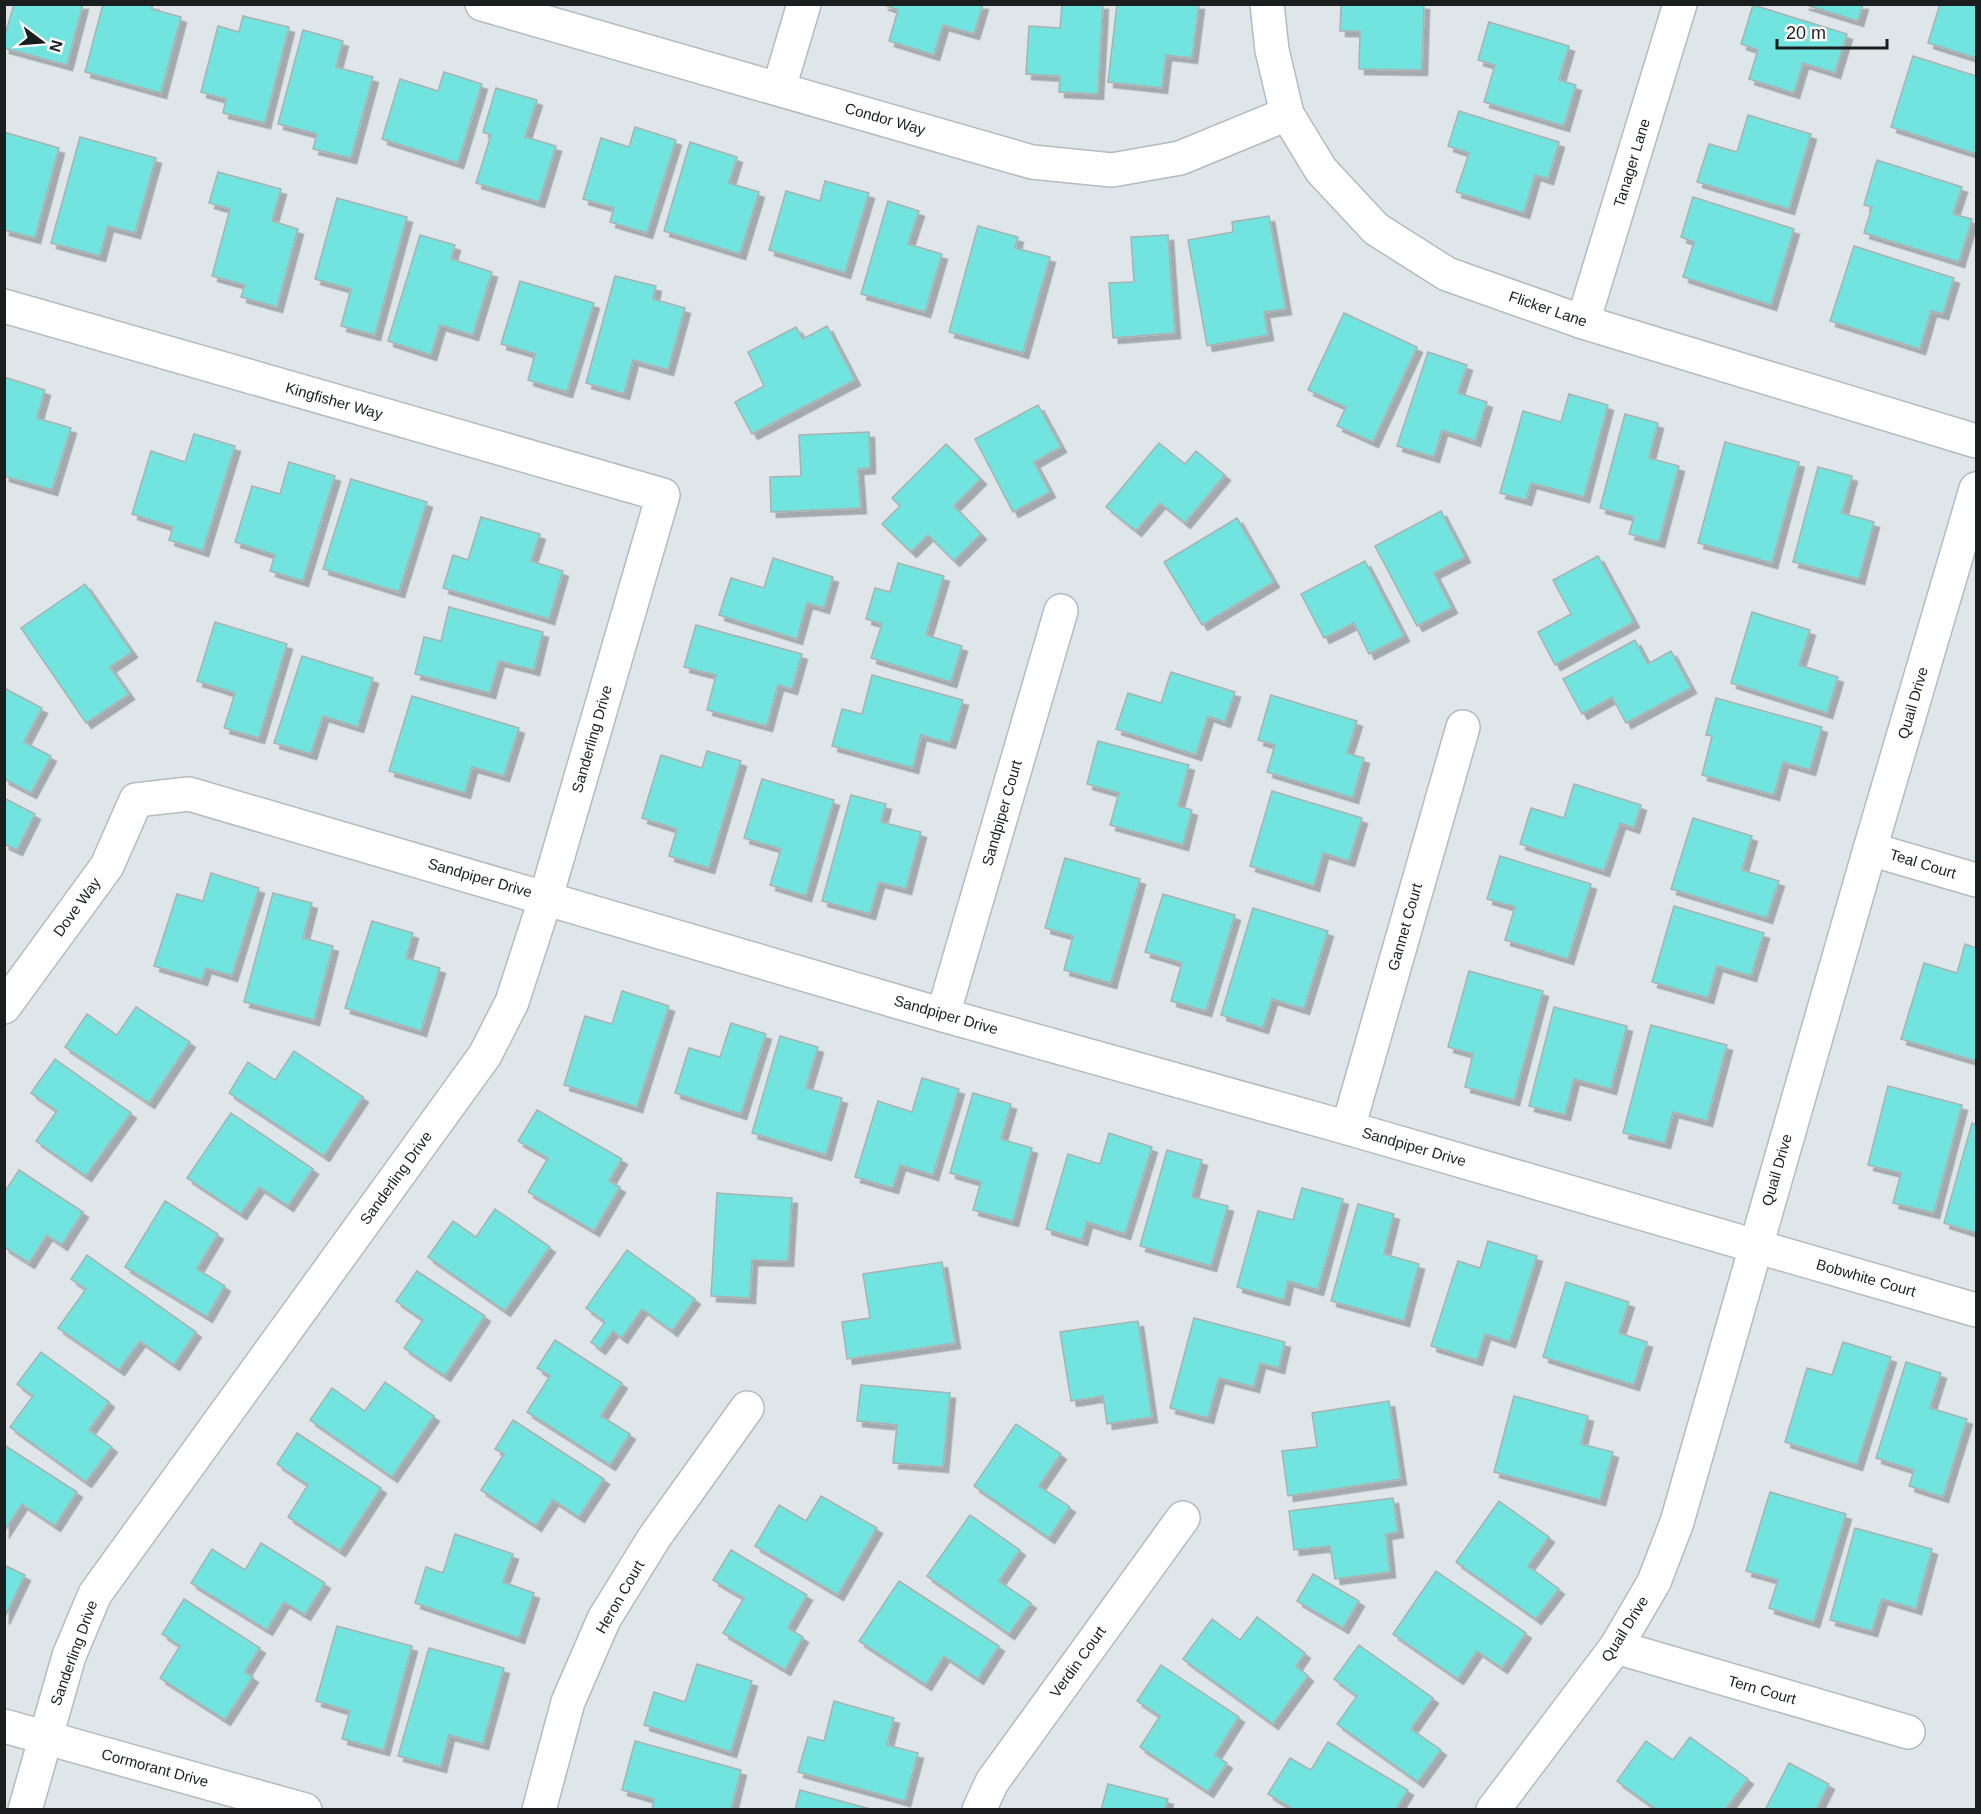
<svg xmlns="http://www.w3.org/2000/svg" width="1981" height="1814" font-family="Arial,sans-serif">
	<defs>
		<filter id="shadow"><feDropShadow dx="5.5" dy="5.5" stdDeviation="0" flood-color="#0004"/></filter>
	</defs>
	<rect width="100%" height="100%" fill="#dee6ea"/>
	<g fill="#72e4e0" stroke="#a9b2b1" stroke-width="1.5" filter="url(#shadow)">
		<polygon points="14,4 83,4 67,65 4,48 4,38"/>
		<polygon points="103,4 153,4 152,9 181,17 161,93 85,72"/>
		<polygon points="882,4 983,4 974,34 943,25 934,55 889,41 898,10"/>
		<polygon points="1062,4 1103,4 1098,94 1059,92 1060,76 1026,74 1029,26 1060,28"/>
		<polygon points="1117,4 1199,4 1192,58 1166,55 1162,88 1108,82"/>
		<polygon points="1341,4 1424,4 1422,70 1359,69 1360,31 1340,31"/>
		<polygon points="1803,4 1863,4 1858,21"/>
		<polygon points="1940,4 1976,4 1976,58 1928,43"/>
		<polygon points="1753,5 1847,34 1835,73 1803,63 1794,93 1749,79 1758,50 1741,44"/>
		<polygon points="243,16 289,27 265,123 223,113 226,99 201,92 218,26 239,32"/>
		<polygon points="1489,22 1569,46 1559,80 1576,85 1564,126 1484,102 1495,65 1478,60"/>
		<polygon points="303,30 343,41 336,67 373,77 351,158 313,149 317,134 278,124"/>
		<polygon points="1913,56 1976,76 1976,154 1891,127"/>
		<polygon points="444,72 482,84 458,163 382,139 400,79 438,91"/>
		<polygon points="496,88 537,100 525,137 556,146 539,202 476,183 491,135 483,132"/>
		<polygon points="1459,111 1559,142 1548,179 1535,175 1524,213 1456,192 1469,153 1448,146"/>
		<polygon points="1748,115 1811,134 1789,209 1697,182 1709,144 1737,152"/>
		<polygon points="635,127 676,140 647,233 610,222 614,208 583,199 601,138 629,147"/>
		<polygon points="4,132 59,148 35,238 4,230"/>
		<polygon points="80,137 156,158 135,233 108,226 100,256 51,243"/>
		<polygon points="690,142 737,157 729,183 759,192 740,254 664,231"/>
		<polygon points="1877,160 1962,187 1953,214 1972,219 1959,262 1864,233 1872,207 1864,205"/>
		<polygon points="218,172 281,189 272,221 298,229 277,307 241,297 245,285 212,276 230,209 209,203"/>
		<polygon points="825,181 869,193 845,273 769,250 786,191 820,201"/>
		<polygon points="1693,197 1794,229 1771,305 1683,277 1694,242 1681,237"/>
		<polygon points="337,198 407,217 375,335 341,326 351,289 315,279"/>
		<polygon points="888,201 919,211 908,244 942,254 925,312 861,294"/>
		<polygon points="1269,216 1286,309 1264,312 1268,335 1207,346 1188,240 1233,232 1232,222"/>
		<polygon points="978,226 1018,237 1015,248 1050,257 1023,353 949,332"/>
		<polygon points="420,235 455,245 451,259 492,272 473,335 440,325 431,355 388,341"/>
		<polygon points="1168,235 1175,333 1113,338 1109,283 1134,282 1131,237"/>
		<polygon points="1854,246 1954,278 1943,314 1931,311 1920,349 1830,321"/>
		<polygon points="615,276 656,286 653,299 685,308 668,370 633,360 624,394 586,383"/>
		<polygon points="520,281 594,303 567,392 528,380 535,354 501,344"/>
		<polygon points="1344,313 1417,347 1373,442 1337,426 1346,407 1308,390"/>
		<polygon points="827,326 855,380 752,434 735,402 764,386 748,352 796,327 803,339"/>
		<polygon points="1428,352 1467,365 1458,393 1487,402 1475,441 1442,430 1434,457 1397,446"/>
		<polygon points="4,377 45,390 37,418 71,428 52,490 4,476"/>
		<polygon points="1569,394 1608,405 1584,497 1531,483 1526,500 1500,493 1523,411 1561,422"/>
		<polygon points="1038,405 1061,447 1034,462 1050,492 1013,512 975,439"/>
		<polygon points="1625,414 1658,423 1649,458 1679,466 1659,542 1629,534 1634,517 1600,508"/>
		<polygon points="869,432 870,468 858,469 861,508 771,512 770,477 801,476 799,435"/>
		<polygon points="194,434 235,446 203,551 169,540 173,527 132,514 151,451 185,462"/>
		<polygon points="1725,442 1799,462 1772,563 1698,543"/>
		<polygon points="1159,443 1185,464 1196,451 1225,475 1185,523 1160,503 1136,531 1106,507"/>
		<polygon points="946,444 981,479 954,506 981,534 954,561 928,535 911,552 882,524 900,506 892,498"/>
		<polygon points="289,462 335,476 303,581 270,571 275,555 235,542 252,486 280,494"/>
		<polygon points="1818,467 1852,476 1842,513 1874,522 1859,579 1793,562"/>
		<polygon points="351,479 427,502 399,592 323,569"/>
		<polygon points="1441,511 1465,557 1434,573 1452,608 1417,626 1375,546"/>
		<polygon points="481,517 540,534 531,561 563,571 549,619 443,588 453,555 468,560"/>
		<polygon points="1237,518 1274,582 1202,625 1164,562"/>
		<polygon points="1598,556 1634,622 1555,665 1538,632 1571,614 1553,580"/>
		<polygon points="773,558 833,577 824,608 807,603 797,639 719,615 731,578 764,588"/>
		<polygon points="1365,561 1404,636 1369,654 1354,623 1324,638 1301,594"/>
		<polygon points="898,563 944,576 926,635 962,646 951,682 871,658 882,624 866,619 875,588 890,592"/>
		<polygon points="85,584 132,652 110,667 129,694 86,723 21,628"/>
		<polygon points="449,607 543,632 534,670 499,661 490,693 415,674 424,637 441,641"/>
		<polygon points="1752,612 1810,630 1799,665 1838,677 1827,713 1731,683"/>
		<polygon points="215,622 287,644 259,738 224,728 235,693 197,681"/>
		<polygon points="696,625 802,654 792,689 778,685 767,726 707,710 716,675 684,667"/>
		<polygon points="1635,640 1648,664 1671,651 1691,688 1626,723 1612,697 1582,714 1563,679"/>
		<polygon points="302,656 373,678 358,727 323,716 311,754 274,743"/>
		<polygon points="1171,672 1235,692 1225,722 1208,716 1196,755 1116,729 1128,693 1161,703"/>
		<polygon points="872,675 963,700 950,743 921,735 913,768 832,746 842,709 862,714"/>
		<polygon points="4,688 42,708 24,742 51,756 31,793 4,779"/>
		<polygon points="1271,695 1357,721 1347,753 1364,758 1353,798 1267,772 1275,745 1258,740"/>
		<polygon points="412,696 519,728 504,776 472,767 465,793 389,771"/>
		<polygon points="1716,698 1822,727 1810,770 1783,762 1774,795 1702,775 1712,736 1706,735"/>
		<polygon points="1098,741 1189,765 1178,806 1192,810 1183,845 1110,825 1119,793 1087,784"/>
		<polygon points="707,751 741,761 709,868 669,856 677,829 642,818 661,755 702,768"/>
		<polygon points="762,779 834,800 806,896 770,885 781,849 744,838"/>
		<polygon points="1574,784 1641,805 1634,828 1620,823 1604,871 1520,844 1531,808 1564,818"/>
		<polygon points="1272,791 1362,818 1349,861 1323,853 1314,886 1250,866"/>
		<polygon points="851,795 886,804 881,822 921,832 906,889 879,882 870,914 822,901"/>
		<polygon points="4,798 35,814 17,850 4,844"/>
		<polygon points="1693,818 1752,836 1742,870 1779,881 1767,918 1671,889"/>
		<polygon points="1500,856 1591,884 1568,959 1505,940 1515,907 1487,899"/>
		<polygon points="1065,858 1140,879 1111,983 1064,970 1073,936 1045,928"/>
		<polygon points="211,873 259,888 232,976 206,968 202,980 154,966 177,894 203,901"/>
		<polygon points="273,893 312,903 303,938 333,946 314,1020 244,1002"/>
		<polygon points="1163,894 1235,915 1206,1011 1171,1001 1182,963 1145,952"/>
		<polygon points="1674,906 1764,933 1751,976 1717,966 1708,998 1652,982"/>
		<polygon points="1253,908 1328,931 1304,1009 1272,999 1263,1028 1221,1015"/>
		<polygon points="372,921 413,933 406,958 440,968 421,1031 345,1008"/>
		<polygon points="1965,944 1976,948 1976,1061 1901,1039 1924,963 1957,973"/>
		<polygon points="1469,971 1543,991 1514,1100 1465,1087 1473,1054 1448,1047"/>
		<polygon points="622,991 669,1006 637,1107 564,1085 585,1016 612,1024"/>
		<polygon points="136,1007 190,1042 149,1103 65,1047 87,1014 117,1035"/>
		<polygon points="1554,1007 1627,1026 1611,1089 1574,1079 1565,1115 1529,1106"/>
		<polygon points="731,1023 766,1034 741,1114 675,1093 689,1048 720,1057"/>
		<polygon points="1651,1025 1727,1045 1707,1121 1673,1112 1665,1143 1623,1133"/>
		<polygon points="780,1036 818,1047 806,1088 842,1098 826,1155 752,1133"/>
		<polygon points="294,1051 363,1097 324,1156 229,1093 248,1062 275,1080"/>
		<polygon points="55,1059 131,1113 86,1176 36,1141 57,1111 31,1093"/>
		<polygon points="922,1078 959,1089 933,1175 900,1165 893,1188 855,1177 878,1101 912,1112"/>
		<polygon points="1888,1086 1962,1105 1934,1213 1893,1203 1901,1173 1868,1165"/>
		<polygon points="973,1093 1011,1104 1001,1139 1032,1148 1013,1221 973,1210 981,1182 950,1173"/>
		<polygon points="537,1110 622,1159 609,1181 620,1187 594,1231 528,1192 548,1158 518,1141"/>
		<polygon points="231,1113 313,1169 288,1206 259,1187 241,1214 187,1178"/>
		<polygon points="1972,1123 1976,1125 1976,1233 1944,1223"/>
		<polygon points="1109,1133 1152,1147 1125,1234 1087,1222 1082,1240 1046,1229 1068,1154 1100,1164"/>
		<polygon points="1167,1150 1202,1160 1192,1197 1228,1206 1211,1266 1140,1246"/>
		<polygon points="19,1170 83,1212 62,1245 47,1235 29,1263 4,1247 4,1193"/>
		<polygon points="1302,1188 1343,1199 1318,1290 1288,1281 1284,1300 1237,1287 1258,1211 1293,1220"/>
		<polygon points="717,1193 792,1198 788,1261 752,1260 750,1298 711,1296"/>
		<polygon points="165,1201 218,1234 197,1269 225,1286 207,1317 125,1267"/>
		<polygon points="1358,1204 1394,1214 1384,1254 1419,1264 1404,1321 1331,1301"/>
		<polygon points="495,1209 550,1247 505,1311 428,1257 453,1221 476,1237"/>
		<polygon points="1488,1241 1537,1256 1510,1342 1485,1334 1477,1360 1431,1346 1458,1261 1480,1268"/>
		<polygon points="627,1250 695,1299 672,1331 642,1309 622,1338 613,1331 600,1349 591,1342 605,1322 586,1308"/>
		<polygon points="87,1255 196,1332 174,1365 140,1341 119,1370 58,1328 86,1289 71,1279"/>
		<polygon points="942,1262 955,1343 847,1359 842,1322 870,1318 863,1274"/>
		<polygon points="417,1271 485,1316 445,1376 404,1348 423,1320 396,1301"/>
		<polygon points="1566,1282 1629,1302 1619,1333 1647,1342 1634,1385 1543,1357"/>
		<polygon points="1194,1318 1285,1342 1279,1368 1260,1363 1254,1387 1219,1378 1208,1418 1170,1408"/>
		<polygon points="1138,1321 1152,1417 1107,1424 1103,1396 1071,1401 1060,1332"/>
		<polygon points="555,1340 622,1383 601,1416 630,1434 610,1465 527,1412 550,1376 537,1368"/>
		<polygon points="1843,1342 1891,1357 1857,1465 1785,1442 1807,1368 1832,1375"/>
		<polygon points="41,1352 109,1402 89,1430 112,1447 86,1482 10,1427 33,1396 17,1384"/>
		<polygon points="1906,1362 1941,1373 1930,1408 1967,1419 1943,1497 1909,1486 1914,1470 1876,1458"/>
		<polygon points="385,1382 434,1416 392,1477 310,1420 332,1388 365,1411"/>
		<polygon points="861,1385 950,1393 943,1467 893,1463 897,1425 857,1421"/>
		<polygon points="1514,1396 1588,1416 1581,1444 1613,1452 1600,1500 1494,1472"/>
		<polygon points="1389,1401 1401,1479 1288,1496 1282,1451 1317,1447 1312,1413"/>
		<polygon points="513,1420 604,1479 579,1517 553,1500 536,1526 481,1490 504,1454 495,1449"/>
		<polygon points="1016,1424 1061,1454 1039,1486 1070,1507 1049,1538 974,1486"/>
		<polygon points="297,1433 381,1488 340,1551 288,1517 308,1485 277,1464"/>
		<polygon points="4,1445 77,1492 55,1526 22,1504 4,1532"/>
		<polygon points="1770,1492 1846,1514 1814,1622 1769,1608 1778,1580 1746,1571"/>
		<polygon points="821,1496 877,1528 838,1595 755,1546 779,1505 806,1521"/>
		<polygon points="1393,1498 1398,1532 1386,1534 1390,1572 1335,1579 1330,1546 1294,1550 1289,1511"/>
		<polygon points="1499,1501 1549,1537 1528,1566 1559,1589 1536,1619 1456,1562"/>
		<polygon points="970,1515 1020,1550 999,1581 1031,1603 1009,1634 927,1576"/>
		<polygon points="1855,1528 1932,1549 1916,1609 1882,1599 1872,1631 1830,1620"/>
		<polygon points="455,1534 513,1554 503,1582 534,1593 519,1638 415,1603 426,1567 443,1573"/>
		<polygon points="261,1543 325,1583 305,1615 284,1602 267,1630 191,1583 212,1549 245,1570"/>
		<polygon points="731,1550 807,1595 788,1628 803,1637 785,1670 723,1633 744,1598 713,1580"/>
		<polygon points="4,1565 25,1575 4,1619"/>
		<polygon points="1436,1571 1526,1633 1502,1668 1477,1651 1458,1679 1393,1634"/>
		<polygon points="1313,1574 1359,1601 1343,1628 1297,1601"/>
		<polygon points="899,1581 999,1646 978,1679 944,1656 926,1685 859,1641"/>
		<polygon points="184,1599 260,1648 245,1672 253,1677 225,1720 160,1678 180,1646 162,1634"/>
		<polygon points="1257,1617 1305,1653 1296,1666 1308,1676 1273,1724 1183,1659 1212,1619 1240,1640"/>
		<polygon points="337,1626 412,1646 384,1750 342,1739 350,1711 316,1701"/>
		<polygon points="1359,1645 1433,1698 1411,1729 1441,1750 1418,1782 1337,1724 1357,1696 1334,1679"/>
		<polygon points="429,1648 504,1668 483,1744 449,1735 441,1767 398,1756"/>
		<polygon points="697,1664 752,1681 731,1752 644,1725 654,1692 685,1702"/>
		<polygon points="1161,1665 1239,1717 1215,1755 1227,1763 1208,1792 1140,1747 1160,1716 1137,1701"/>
		<polygon points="834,1701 894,1718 887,1745 918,1753 905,1801 798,1772 808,1737 824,1741"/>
		<polygon points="1690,1737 1748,1779 1725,1810 1657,1810 1617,1781 1646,1741 1673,1760"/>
		<polygon points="635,1741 741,1770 731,1810 652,1810 654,1799 622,1790"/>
		<polygon points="1328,1742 1408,1790 1396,1810 1294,1810 1268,1794 1290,1758 1311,1770"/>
		<polygon points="1789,1763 1829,1784 1816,1810 1765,1810"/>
		<polygon points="1108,1784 1168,1799 1165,1810 1101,1810"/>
		<polygon points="800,1790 874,1810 795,1810"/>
	</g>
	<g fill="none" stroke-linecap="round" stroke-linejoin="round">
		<g stroke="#b3bbbf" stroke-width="36">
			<g id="minor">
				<polyline points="482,4 1032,162 1112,170 1180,158 1287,114"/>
				<polyline points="1267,4 1272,50 1287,114 1321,170 1376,229 1447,274 1583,322 1976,441"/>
				<polyline points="779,88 804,4"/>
				<polyline points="4,306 663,495 546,897 512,1002 485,1055 95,1594 69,1656 25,1810"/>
				<polyline points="1583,322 1680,4"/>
				<polyline points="1870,849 1976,880"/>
				<polyline points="4,1007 107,866 136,800 189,794 943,1015 1348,1128 1976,1310"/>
				<polyline points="943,1015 1061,611"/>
				<polyline points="1348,1128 1463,727"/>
				<polyline points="1616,1647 1908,1732"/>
				<polyline points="4,1726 305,1810"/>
				<polyline points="539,1810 568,1702 604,1619 654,1538 747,1408"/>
				<polyline points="979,1810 992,1782 1183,1518"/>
				<polyline points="1493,1810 1616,1647 1654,1582 1677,1522 1870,849 1976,489"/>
			</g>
		</g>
		<use href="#minor" stroke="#fff" stroke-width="33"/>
	</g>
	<g text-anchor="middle" stroke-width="4.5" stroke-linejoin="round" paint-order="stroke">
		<g font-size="15" fill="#1b1e1f" stroke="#fff">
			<text transform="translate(885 119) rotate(16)" y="5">Condor Way</text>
			<text transform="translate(1632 163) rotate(-73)" y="5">Tanager Lane</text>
			<text transform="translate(1548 309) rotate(19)" y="5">Flicker Lane</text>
			<text transform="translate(334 401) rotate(16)" y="5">Kingfisher Way</text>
			<text transform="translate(1913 703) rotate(-74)" y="5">Quail Drive</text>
			<text transform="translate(592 739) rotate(-74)" y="5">Sanderling Drive</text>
			<text transform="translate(1002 813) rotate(-74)" y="5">Sandpiper Court</text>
			<text transform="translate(1923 864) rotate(17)" y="5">Teal Court</text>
			<text transform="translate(480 878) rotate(16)" y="5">Sandpiper Drive</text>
			<text transform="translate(77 907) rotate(-54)" y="5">Dove Way</text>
			<text transform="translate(1405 927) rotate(-74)" y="5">Gannet Court</text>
			<text transform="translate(946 1015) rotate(16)" y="5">Sandpiper Drive</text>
			<text transform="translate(1414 1147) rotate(16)" y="5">Sandpiper Drive</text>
			<text transform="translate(1777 1170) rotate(-74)" y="5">Quail Drive</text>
			<text transform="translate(396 1178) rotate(-54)" y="5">Sanderling Drive</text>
			<text transform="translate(1866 1278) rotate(16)" y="5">Bobwhite Court</text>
			<text transform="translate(620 1597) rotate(-60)" y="5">Heron Court</text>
			<text transform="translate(1625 1629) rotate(-58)" y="5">Quail Drive</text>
			<text transform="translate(74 1653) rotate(-70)" y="5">Sanderling Drive</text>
			<text transform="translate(1078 1662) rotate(-54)" y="5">Verdin Court</text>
			<text transform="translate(1762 1690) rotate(16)" y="5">Tern Court</text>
			<text transform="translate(155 1768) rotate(15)" y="5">Cormorant Drive</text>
		</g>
	</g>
	<rect width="1981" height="1814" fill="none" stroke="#1b1e1f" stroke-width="12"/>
	<g transform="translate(42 42) rotate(106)" stroke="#ffffff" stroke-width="4.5" paint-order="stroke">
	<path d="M0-4.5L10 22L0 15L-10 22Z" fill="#1b1e1f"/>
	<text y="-9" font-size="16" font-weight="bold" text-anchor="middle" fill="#1b1e1f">N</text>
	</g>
	<path d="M1777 39v9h110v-9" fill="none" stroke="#1b1e1f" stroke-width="3"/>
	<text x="1786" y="39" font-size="18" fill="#1b1e1f" stroke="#ffffff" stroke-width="4.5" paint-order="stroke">20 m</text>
</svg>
